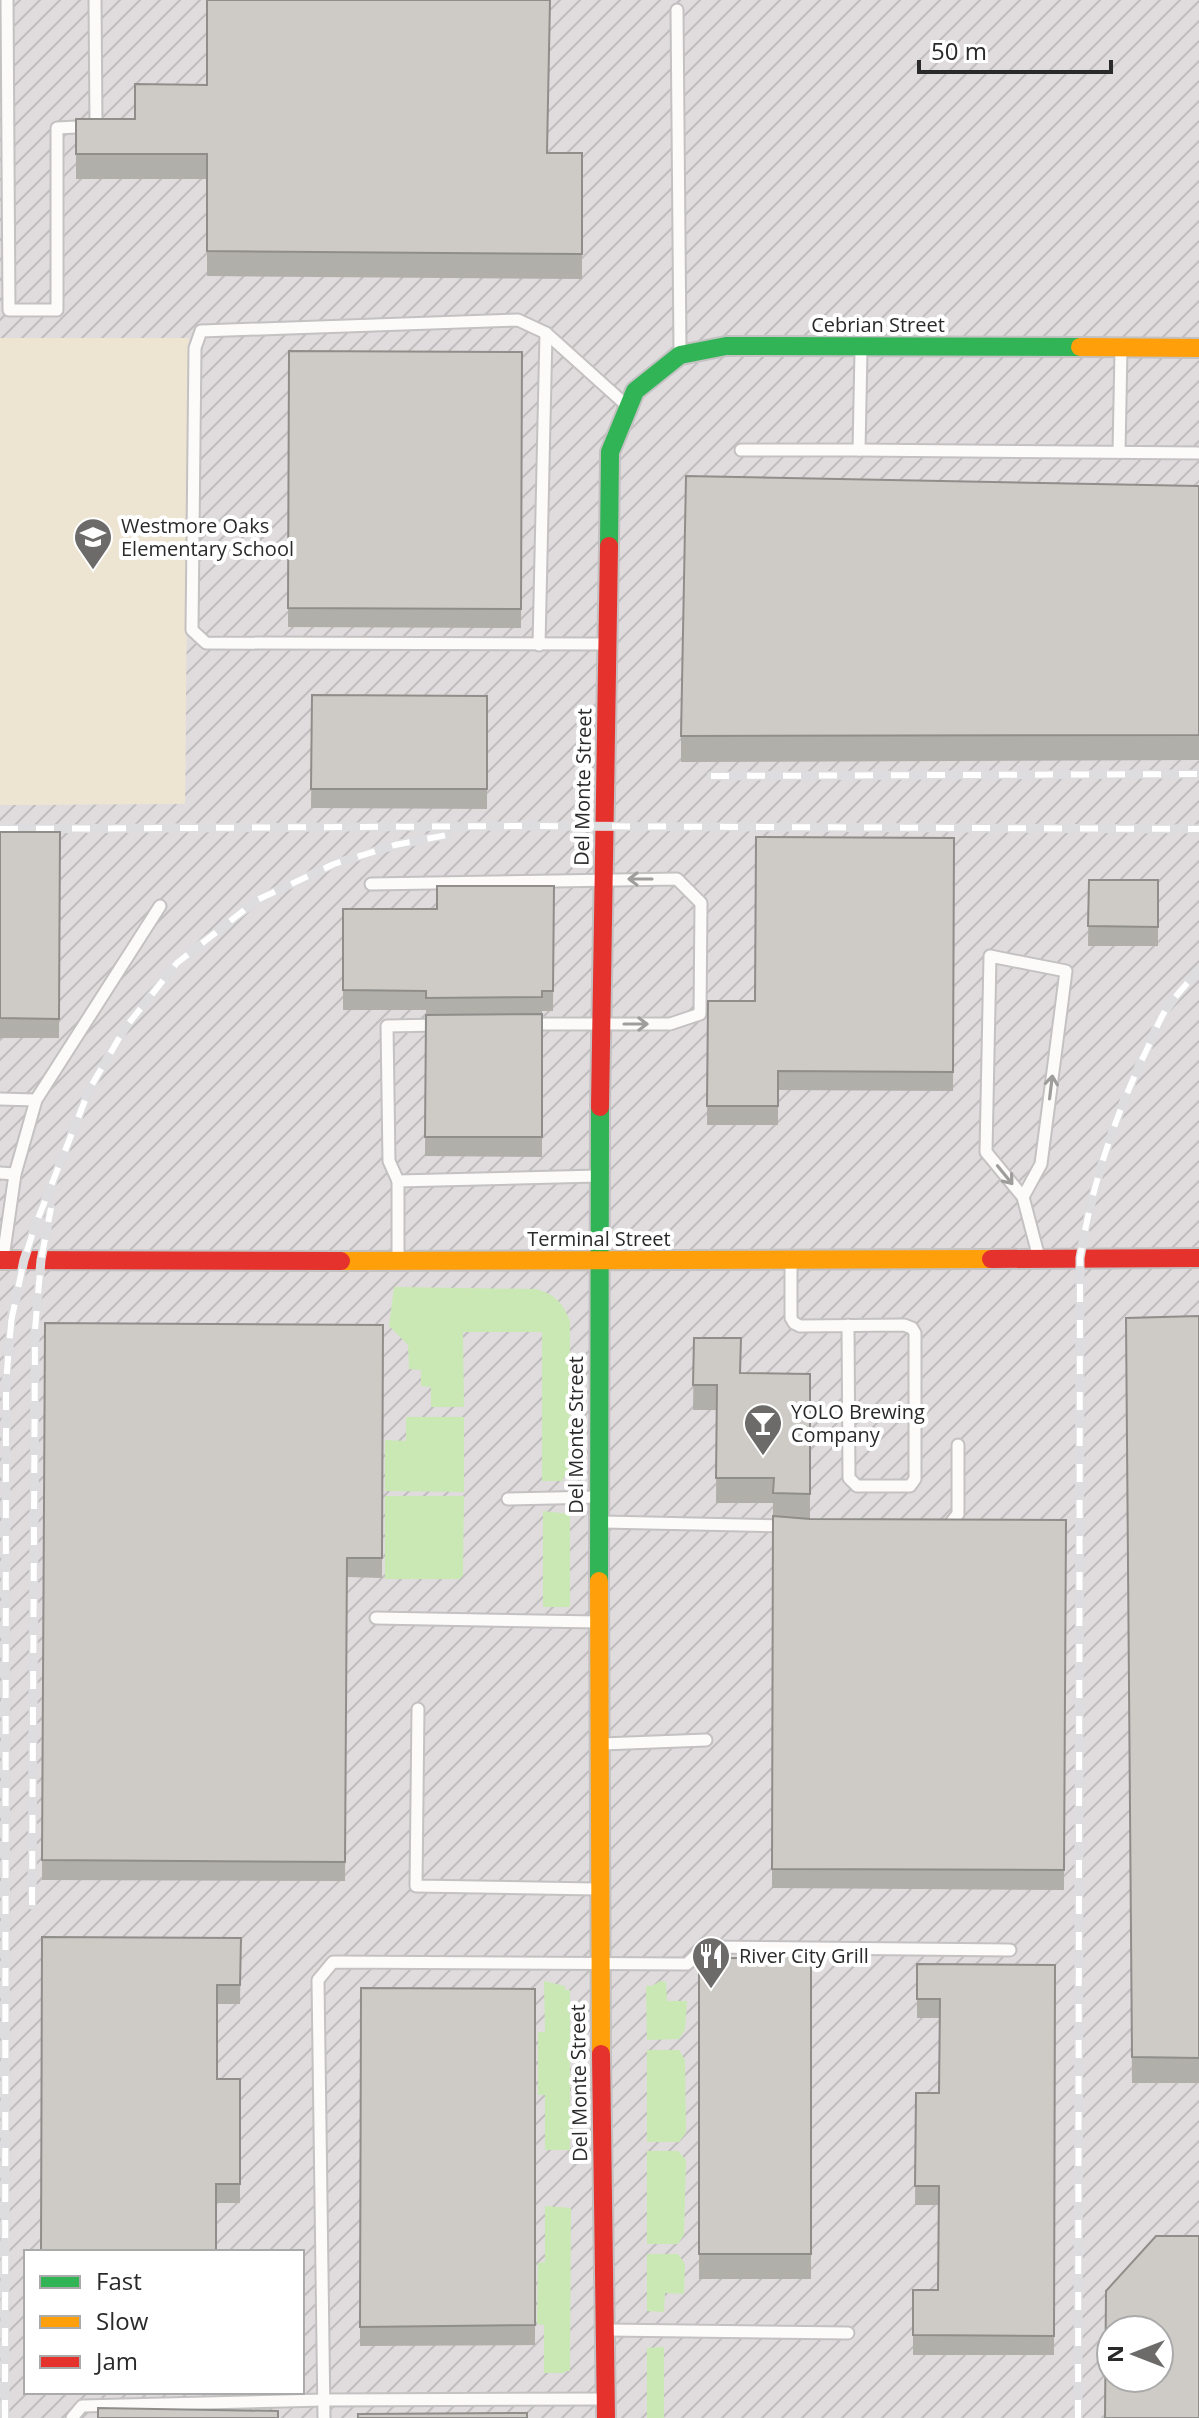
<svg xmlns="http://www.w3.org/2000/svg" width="1199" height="2418" font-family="'Open Sans',sans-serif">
	<defs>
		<pattern id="industrial-furrows" width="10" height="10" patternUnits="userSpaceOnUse" patternTransform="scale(2)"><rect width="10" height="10" fill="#e0dcde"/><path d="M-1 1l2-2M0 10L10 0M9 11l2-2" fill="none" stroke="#c0bdbf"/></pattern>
	</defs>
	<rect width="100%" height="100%" fill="#eae5df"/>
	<path fill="url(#industrial-furrows)" fill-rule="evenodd" d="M 0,0 L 1199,0 L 1199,2418 L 0,2418 L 0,805 L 185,803 L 189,339 L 0,338 ZM 26,2252 L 302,2252 L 302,2392 L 26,2392 ZM 1111,2330 L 1159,2330 L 1159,2378 L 1111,2378 Z"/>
	<polygon fill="#eee4d2" points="0,338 189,338 185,804 0,805"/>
	<g fill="#cae8b4">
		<path d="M 394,1287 L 535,1289 C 554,1293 563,1303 570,1321 L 570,1477 L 563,1477 L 563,1481 L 542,1481 L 542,1332 L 463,1332 L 464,1407 L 431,1407 L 431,1387 L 421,1386 L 421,1370 L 409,1369 L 408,1345 L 389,1326 Z"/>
		<polygon points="406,1417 464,1417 464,1492 385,1491 385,1440 406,1441"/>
		<polygon points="385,1496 464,1496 463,1575 460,1579 385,1579"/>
		<polygon points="543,1511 570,1514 570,1607 543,1607"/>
		<polygon points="544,1981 565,1986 565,1990 570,1990 570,2150 545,2150 545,2095 538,2095 538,2032 545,2032"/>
		<polygon points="660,1981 666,1982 667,2001 687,2001 685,2030 679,2039 647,2040 646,1986 652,1986"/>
		<polygon points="647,2050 679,2050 685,2060 686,2133 679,2142 647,2142"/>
		<polygon points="647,2151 678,2151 686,2160 684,2235 678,2244 647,2244"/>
		<polygon points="545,2206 571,2208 570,2371 565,2371 565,2373 544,2373 544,2325 537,2324 538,2263 545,2262"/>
		<polygon points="647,2254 678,2254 685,2264 684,2294 665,2293 664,2312 647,2311"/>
		<polygon points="664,2347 664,2418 647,2418 647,2348"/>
	</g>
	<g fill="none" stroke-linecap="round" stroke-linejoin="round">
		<g stroke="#c3c1c1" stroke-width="15">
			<g id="lane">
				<polyline points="7,0 9,310 57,310 57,128 96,126 95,0"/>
				<polyline points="677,10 680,351"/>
				<polyline points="741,450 859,450 861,351"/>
				<polyline points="859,450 1199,453"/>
				<polyline points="1119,452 1121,349"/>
				<polyline points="604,644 206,643 192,630 195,348 201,331 518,320 546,333 625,404"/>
				<polyline points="539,645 546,333"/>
				<polyline points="371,884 677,879 701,903 700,1014 670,1024 530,1024"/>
				<polyline points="0,1099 36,1100"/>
				<polyline points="0,1173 15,1174"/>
				<polyline points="398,1181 389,1161 387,1026 441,1025"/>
				<polyline points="1023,1197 1041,1164 1066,971 990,956 986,1152 1023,1197 1038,1254"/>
				<polyline points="398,1256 398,1181 598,1176"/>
				<polyline points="3,1258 15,1174 36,1100 160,906"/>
				<polyline points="791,1261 791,1318 794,1323 800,1326 904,1325 912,1328 915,1333 915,1479 910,1486 857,1486 849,1478 848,1325"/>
				<polyline points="508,1499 598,1497"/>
				<polyline points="603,1522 786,1526"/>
				<polyline points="947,1528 958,1514 958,1445"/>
				<polyline points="376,1618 598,1622"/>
				<polyline points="418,1709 416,1886 596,1889"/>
				<polyline points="602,1744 706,1740"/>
				<polyline points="609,2330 848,2333"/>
				<polyline points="72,2418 82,2406 323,2400 605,2399"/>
				<polyline points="324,2418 318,1980 333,1962 687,1964 704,1947 1010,1950"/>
			</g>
		</g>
		<g stroke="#c3c1c1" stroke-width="22">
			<g id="fast">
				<polyline points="609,546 610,452 635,391 680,355 726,346 1080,347"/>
				<polyline points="599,1581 600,1107"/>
			</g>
		</g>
		<g stroke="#c3c1c1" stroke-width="22">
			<g id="slow">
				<polyline points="1080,347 1199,348"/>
				<polyline points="341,1261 991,1259"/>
				<polyline points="599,1581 601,2054"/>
			</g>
		</g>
		<g stroke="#c3c1c1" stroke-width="22">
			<g id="jam">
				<polyline points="600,1107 609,546"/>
				<polyline points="991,1259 1199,1258"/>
				<polyline points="0,1260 341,1261"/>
				<polyline points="601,2054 606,2418"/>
			</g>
		</g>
		<use href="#lane" stroke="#fcfbfa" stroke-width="11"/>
		<use href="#fast" stroke="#30b455" stroke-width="18"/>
		<use href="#slow" stroke="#ff9f0a" stroke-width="18"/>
		<use href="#jam" stroke="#e5322d" stroke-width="18"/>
		<g stroke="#dddddf" stroke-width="9">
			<g id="rail">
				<polyline points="711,776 1199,774"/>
				<polyline points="0,829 530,826 1199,829"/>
				<polyline points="11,1322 24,1260 35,1226 90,1088 125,1028 177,963 257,900 334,864 395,845 447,835"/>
				<polyline points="32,1905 35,1330 41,1260 51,1208"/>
				<polyline points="5,2418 6,1382 12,1313"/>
				<path d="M 1078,2418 L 1080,1258 C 1092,1184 1115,1115 1148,1047 C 1154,1034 1159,1020 1167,1008 C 1176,995 1189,982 1199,970"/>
			</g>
		</g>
		<use href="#rail" stroke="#fff" stroke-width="6" stroke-dasharray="18" stroke-linecap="butt"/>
	</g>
	<g fill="#b1afaa">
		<polygon points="76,119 548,153 582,153 582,279 207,276 207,179 76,179"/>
		<polygon points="289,351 522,352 521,628 288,627"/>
		<polygon points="1199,486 1199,760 681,762 681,736"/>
		<polygon points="312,695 487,696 487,809 311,808"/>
		<polygon points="0,832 60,832 59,1038 0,1038"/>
		<polygon points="954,838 953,1091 778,1090 778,1125 707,1125 708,1001 755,1001"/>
		<polygon points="1089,880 1158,880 1158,946 1088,946"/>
		<polygon points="554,886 553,1011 542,1011 542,1157 425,1156 426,1010 343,1010 343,909 437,909"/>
		<polygon points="1199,1316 1199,2083 1132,2083 1126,1318"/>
		<polygon points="45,1323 383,1325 382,1578 347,1577 345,1881 42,1880"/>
		<polygon points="694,1338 740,1373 810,1374 810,1519 1066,1520 1064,1890 772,1888 773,1503 716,1503 717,1410 693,1410"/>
		<polygon points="42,1937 241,1938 240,2004 217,2004 217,2079 240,2079 240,2203 216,2203"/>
		<polygon points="811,1956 811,2279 699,2279 699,1959"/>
		<polygon points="917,1964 1055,1965 1054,2355 913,2355 913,2290 938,2290 939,2205 915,2205 916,2093 939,2093 940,2018 917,2018"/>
		<polygon points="361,1988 535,1989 535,2345 360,2346"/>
	</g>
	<g fill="#cecbc6" stroke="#908e8b" stroke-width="2" fill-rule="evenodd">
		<polygon points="207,0 550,0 547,153 582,153 582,254 207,251 207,154 76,154 76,119 135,119 135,84 207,85"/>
		<polygon points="289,351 522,352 521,609 288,608"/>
		<polygon points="686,476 1199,486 1199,735 681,736"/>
		<polygon points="312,695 487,696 487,789 311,789"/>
		<polygon points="0,832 60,832 59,1019 0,1018"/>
		<polygon points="756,837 954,838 953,1072 778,1071 778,1106 707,1106 708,1001 755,1001"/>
		<polygon points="1089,880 1158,880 1158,927 1088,926"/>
		<polygon points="437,886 554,886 553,991 542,991 542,997 426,998 426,991 343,990 343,909 437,909"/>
		<polygon points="542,1014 542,1137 425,1137 426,1015"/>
		<polygon points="1199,1316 1199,2058 1132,2057 1126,1318"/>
		<polygon points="45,1323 383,1325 382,1558 347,1558 345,1862 42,1860"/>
		<polygon points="694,1338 741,1338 740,1373 810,1374 810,1494 773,1493 774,1478 716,1478 717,1385 693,1385"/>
		<polygon points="773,1516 810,1519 1066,1520 1064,1870 772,1869"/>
		<polygon points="42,1937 241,1938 240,1985 217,1985 217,2079 240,2079 240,2184 216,2184 216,2252 41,2252"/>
		<polygon points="811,1956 811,2254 699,2254 699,1959"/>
		<polygon points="917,1964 1055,1965 1054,2336 913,2335 913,2290 938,2290 939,2186 915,2186 916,2093 939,2093 940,1999 917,1999"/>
		<polygon points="361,1988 535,1989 535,2325 360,2327"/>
		<path d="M 1156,2236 L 1199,2236 L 1199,2418 L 1105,2418 L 1106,2291 ZM 1111,2330 L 1159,2330 L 1159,2378 L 1111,2378 Z"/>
		<polygon points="98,2408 278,2411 278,2418 98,2418"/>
		<polygon points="527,2413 527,2418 358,2418 358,2414"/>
	</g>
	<defs><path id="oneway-shaft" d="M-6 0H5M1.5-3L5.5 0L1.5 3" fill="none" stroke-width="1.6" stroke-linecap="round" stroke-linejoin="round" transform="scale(2)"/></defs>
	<g stroke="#9e9d9c">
		<use href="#oneway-shaft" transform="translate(640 879) rotate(-180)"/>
		<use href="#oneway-shaft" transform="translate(636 1024)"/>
		<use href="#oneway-shaft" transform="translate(1051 1087) rotate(-83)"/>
		<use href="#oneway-shaft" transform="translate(1005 1175) rotate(51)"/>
	</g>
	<defs>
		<g id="school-pin" transform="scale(2)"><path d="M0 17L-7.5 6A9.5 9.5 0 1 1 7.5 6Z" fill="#6d6b69" stroke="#fff"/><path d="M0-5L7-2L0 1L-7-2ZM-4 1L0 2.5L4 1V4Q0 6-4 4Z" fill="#fff"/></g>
		<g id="bar-pin" transform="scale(2)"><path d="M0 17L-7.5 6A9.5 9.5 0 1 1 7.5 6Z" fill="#6d6b69" stroke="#fff"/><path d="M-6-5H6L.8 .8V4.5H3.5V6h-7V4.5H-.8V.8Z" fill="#fff"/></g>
		<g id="restaurant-pin" transform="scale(2)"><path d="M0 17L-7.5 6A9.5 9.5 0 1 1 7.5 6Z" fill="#6d6b69" stroke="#fff"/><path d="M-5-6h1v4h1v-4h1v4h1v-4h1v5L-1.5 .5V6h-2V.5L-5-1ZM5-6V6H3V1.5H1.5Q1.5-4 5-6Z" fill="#fff"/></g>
	</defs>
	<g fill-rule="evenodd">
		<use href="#school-pin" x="93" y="537"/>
		<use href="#bar-pin" x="763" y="1423"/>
		<use href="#restaurant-pin" x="711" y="1956"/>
	</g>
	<g text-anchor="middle" stroke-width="8" stroke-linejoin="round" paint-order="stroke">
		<g font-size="20" fill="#2a2a2a" stroke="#fff">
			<text x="878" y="332">Cebrian Street</text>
			<text transform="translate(583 787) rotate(-89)" y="7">Del Monte Street</text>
			<text x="599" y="1246">Terminal Street</text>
			<text transform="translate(576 1435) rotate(-90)" y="7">Del Monte Street</text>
			<text transform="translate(579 2083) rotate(-91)" y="7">Del Monte Street</text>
		</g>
		<g font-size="20" fill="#2a2a2a" stroke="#fff" text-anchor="start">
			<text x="121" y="533">Westmore Oaks<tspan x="121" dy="23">Elementary School</tspan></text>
			<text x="791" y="1419">YOLO Brewing<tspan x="791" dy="23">Company</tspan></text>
			<text x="739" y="1963">River City Grill</text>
		</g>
	</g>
	<rect x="24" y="2250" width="280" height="144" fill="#ffffff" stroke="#aaaaaa" stroke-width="2"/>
	<rect x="40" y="2276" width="40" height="12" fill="#30b455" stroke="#aaaaaa" stroke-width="2"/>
	<text x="96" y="2290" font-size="24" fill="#2a2a2a">Fast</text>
	<rect x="40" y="2316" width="40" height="12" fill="#ff9f0a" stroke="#aaaaaa" stroke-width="2"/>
	<text x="96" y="2330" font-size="24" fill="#2a2a2a">Slow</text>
	<rect x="40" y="2356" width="40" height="12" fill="#e5322d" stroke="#aaaaaa" stroke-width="2"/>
	<text x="96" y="2370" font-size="24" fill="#2a2a2a">Jam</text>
	<g transform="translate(1135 2354) rotate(270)"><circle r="38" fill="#ffffff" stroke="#aaaaaa" stroke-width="2"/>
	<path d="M0-6L14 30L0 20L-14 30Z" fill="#6d6b69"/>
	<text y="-12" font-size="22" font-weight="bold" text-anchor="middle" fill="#2a2a2a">N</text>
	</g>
	<path d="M919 60v12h192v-12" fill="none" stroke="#2a2a2a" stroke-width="4"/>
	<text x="931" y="60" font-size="24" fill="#2a2a2a" stroke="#ffffff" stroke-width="6" paint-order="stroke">50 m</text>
</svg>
